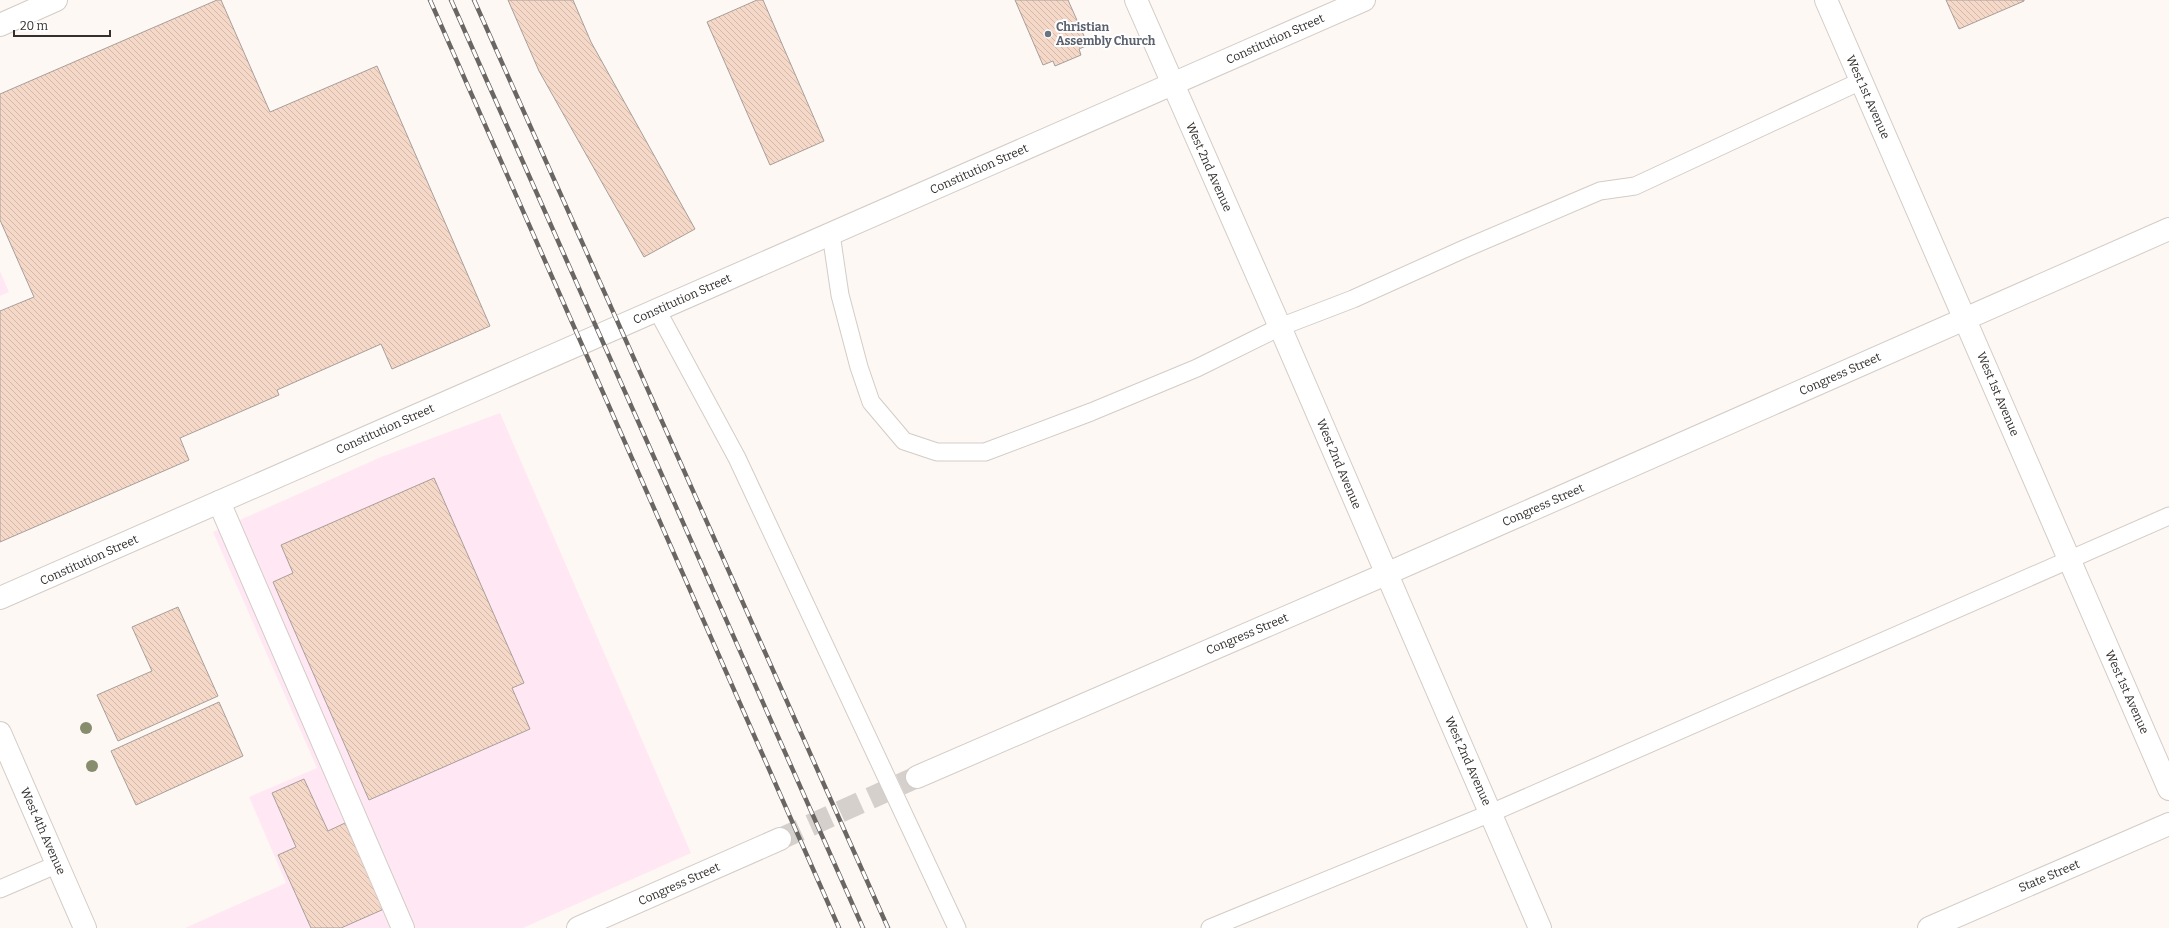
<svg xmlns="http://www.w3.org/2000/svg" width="2169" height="928" font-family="Bitter,serif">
	<defs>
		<pattern id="building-back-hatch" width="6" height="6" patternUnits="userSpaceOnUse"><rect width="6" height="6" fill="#f5d8c7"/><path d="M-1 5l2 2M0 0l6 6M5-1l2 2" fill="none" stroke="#d2baab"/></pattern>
	</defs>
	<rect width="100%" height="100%" fill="#fef8f4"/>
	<g fill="#ffe8f4">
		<polygon points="0,271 9,292 0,296"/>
		<polygon points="500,413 691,853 523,928 185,928 286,883 249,797 317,768 213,532 381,457"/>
	</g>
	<g fill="url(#building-back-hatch)" stroke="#a79f9b">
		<polygon points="217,0 221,0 270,112 377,66 490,326 392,369 381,344 277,390 279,395 180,438 189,460 0,542 0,311 34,297 0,220 0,94"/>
		<polygon points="508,0 573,0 591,42 695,229 644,257 539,71"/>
		<polygon points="757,0 763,0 824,141 770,165 707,22"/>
		<polygon points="1015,0 1068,0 1088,45 1079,49 1081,55 1055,66 1053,61 1043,65"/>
		<polygon points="1946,0 2024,0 2024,1 1959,29"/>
		<polygon points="434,478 524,683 512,688 530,729 369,800 273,582 293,573 281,545"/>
		<polygon points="178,607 218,696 118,741 97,695 152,671 132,627"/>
		<polygon points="219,702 243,756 136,805 111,751"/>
		<polygon points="304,779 328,831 345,823 384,909 341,928 311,928 278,855 296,847 272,793"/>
	</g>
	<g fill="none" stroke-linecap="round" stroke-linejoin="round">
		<polyline stroke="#d5d0cc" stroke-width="22" stroke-dasharray="22 11" stroke-linecap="butt" points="780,839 917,777"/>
		<g stroke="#d3ccc7" stroke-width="19">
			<g id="lane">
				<polyline points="831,234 840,295 859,367 871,402 904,441 937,452 985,452 1091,412 1197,368 1280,327 1353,299 1464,249 1600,191 1635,186 1861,81"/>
				<polyline points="657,310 737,458 957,928"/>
				<polyline points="0,889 58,864"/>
				<polyline points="1210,928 1491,813 2169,516"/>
			</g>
		</g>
		<g stroke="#d3ccc7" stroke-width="24">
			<g id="street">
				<polyline points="1136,0 1280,327 1540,928"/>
				<polyline points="1826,0 2169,789"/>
				<polyline points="0,25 56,0"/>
				<polyline points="219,502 403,928"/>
				<polyline points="0,598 1364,0"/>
				<polyline points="917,777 1386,574 2169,229"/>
				<polyline points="578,928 780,839"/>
			</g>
		</g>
		<g stroke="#d3ccc7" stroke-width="24">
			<g id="secondary">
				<polyline points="0,733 85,928"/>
				<polyline points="1929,928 2169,824"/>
			</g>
		</g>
		<use href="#lane" stroke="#fff" stroke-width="17"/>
		<use href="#street" stroke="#fff" stroke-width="22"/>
		<use href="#secondary" stroke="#fff" stroke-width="22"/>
		<g stroke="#6a6664" stroke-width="4.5">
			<g id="rail">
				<polyline points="430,0 839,928"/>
				<polyline points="451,0 863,928"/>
				<polyline points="474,0 888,928"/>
			</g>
		</g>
		<use href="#rail" stroke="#fff" stroke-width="3" stroke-dasharray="9" stroke-linecap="butt"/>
	</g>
	<g fill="#888d6e">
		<circle cx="86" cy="728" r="6"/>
		<circle cx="92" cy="766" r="6"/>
	</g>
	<circle fill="#6b7280" stroke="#fff" stroke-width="1.5" cx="1048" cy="34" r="4"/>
	<g text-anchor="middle" stroke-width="4" stroke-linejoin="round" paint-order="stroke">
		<g font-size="12" font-weight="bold" fill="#5b616d" stroke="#fff" text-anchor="start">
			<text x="1056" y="31">Christian<tspan x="1056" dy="14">Assembly Church</tspan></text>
		</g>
		<g font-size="12" fill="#33302e" stroke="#fff">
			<text transform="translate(1275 39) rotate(-24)" y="4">Constitution Street</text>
			<text transform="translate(1868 97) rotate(66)" y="4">West 1st Avenue</text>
			<text transform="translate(1209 167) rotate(66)" y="4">West 2nd Avenue</text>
			<text transform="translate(979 169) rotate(-24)" y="4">Constitution Street</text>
			<text transform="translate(682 299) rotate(-24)" y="4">Constitution Street</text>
			<text transform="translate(1840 374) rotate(-24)" y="4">Congress Street</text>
			<text transform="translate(1998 394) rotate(67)" y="4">West 1st Avenue</text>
			<text transform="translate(385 429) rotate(-24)" y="4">Constitution Street</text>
			<text transform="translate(1339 464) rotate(67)" y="4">West 2nd Avenue</text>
			<text transform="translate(1543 505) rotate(-24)" y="4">Congress Street</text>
			<text transform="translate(89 560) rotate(-24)" y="4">Constitution Street</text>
			<text transform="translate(1247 634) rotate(-23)" y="4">Congress Street</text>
			<text transform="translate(2127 692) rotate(66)" y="4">West 1st Avenue</text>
			<text transform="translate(1468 761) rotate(66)" y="4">West 2nd Avenue</text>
			<text transform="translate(43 831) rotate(66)" y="4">West 4th Avenue</text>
			<text transform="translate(2049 876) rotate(-23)" y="4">State Street</text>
			<text transform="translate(679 884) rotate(-24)" y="4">Congress Street</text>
		</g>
	</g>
	<path d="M14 30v6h96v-6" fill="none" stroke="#33302e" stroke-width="2"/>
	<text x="20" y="30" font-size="12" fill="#33302e" stroke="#ffffff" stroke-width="3" paint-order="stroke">20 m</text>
</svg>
